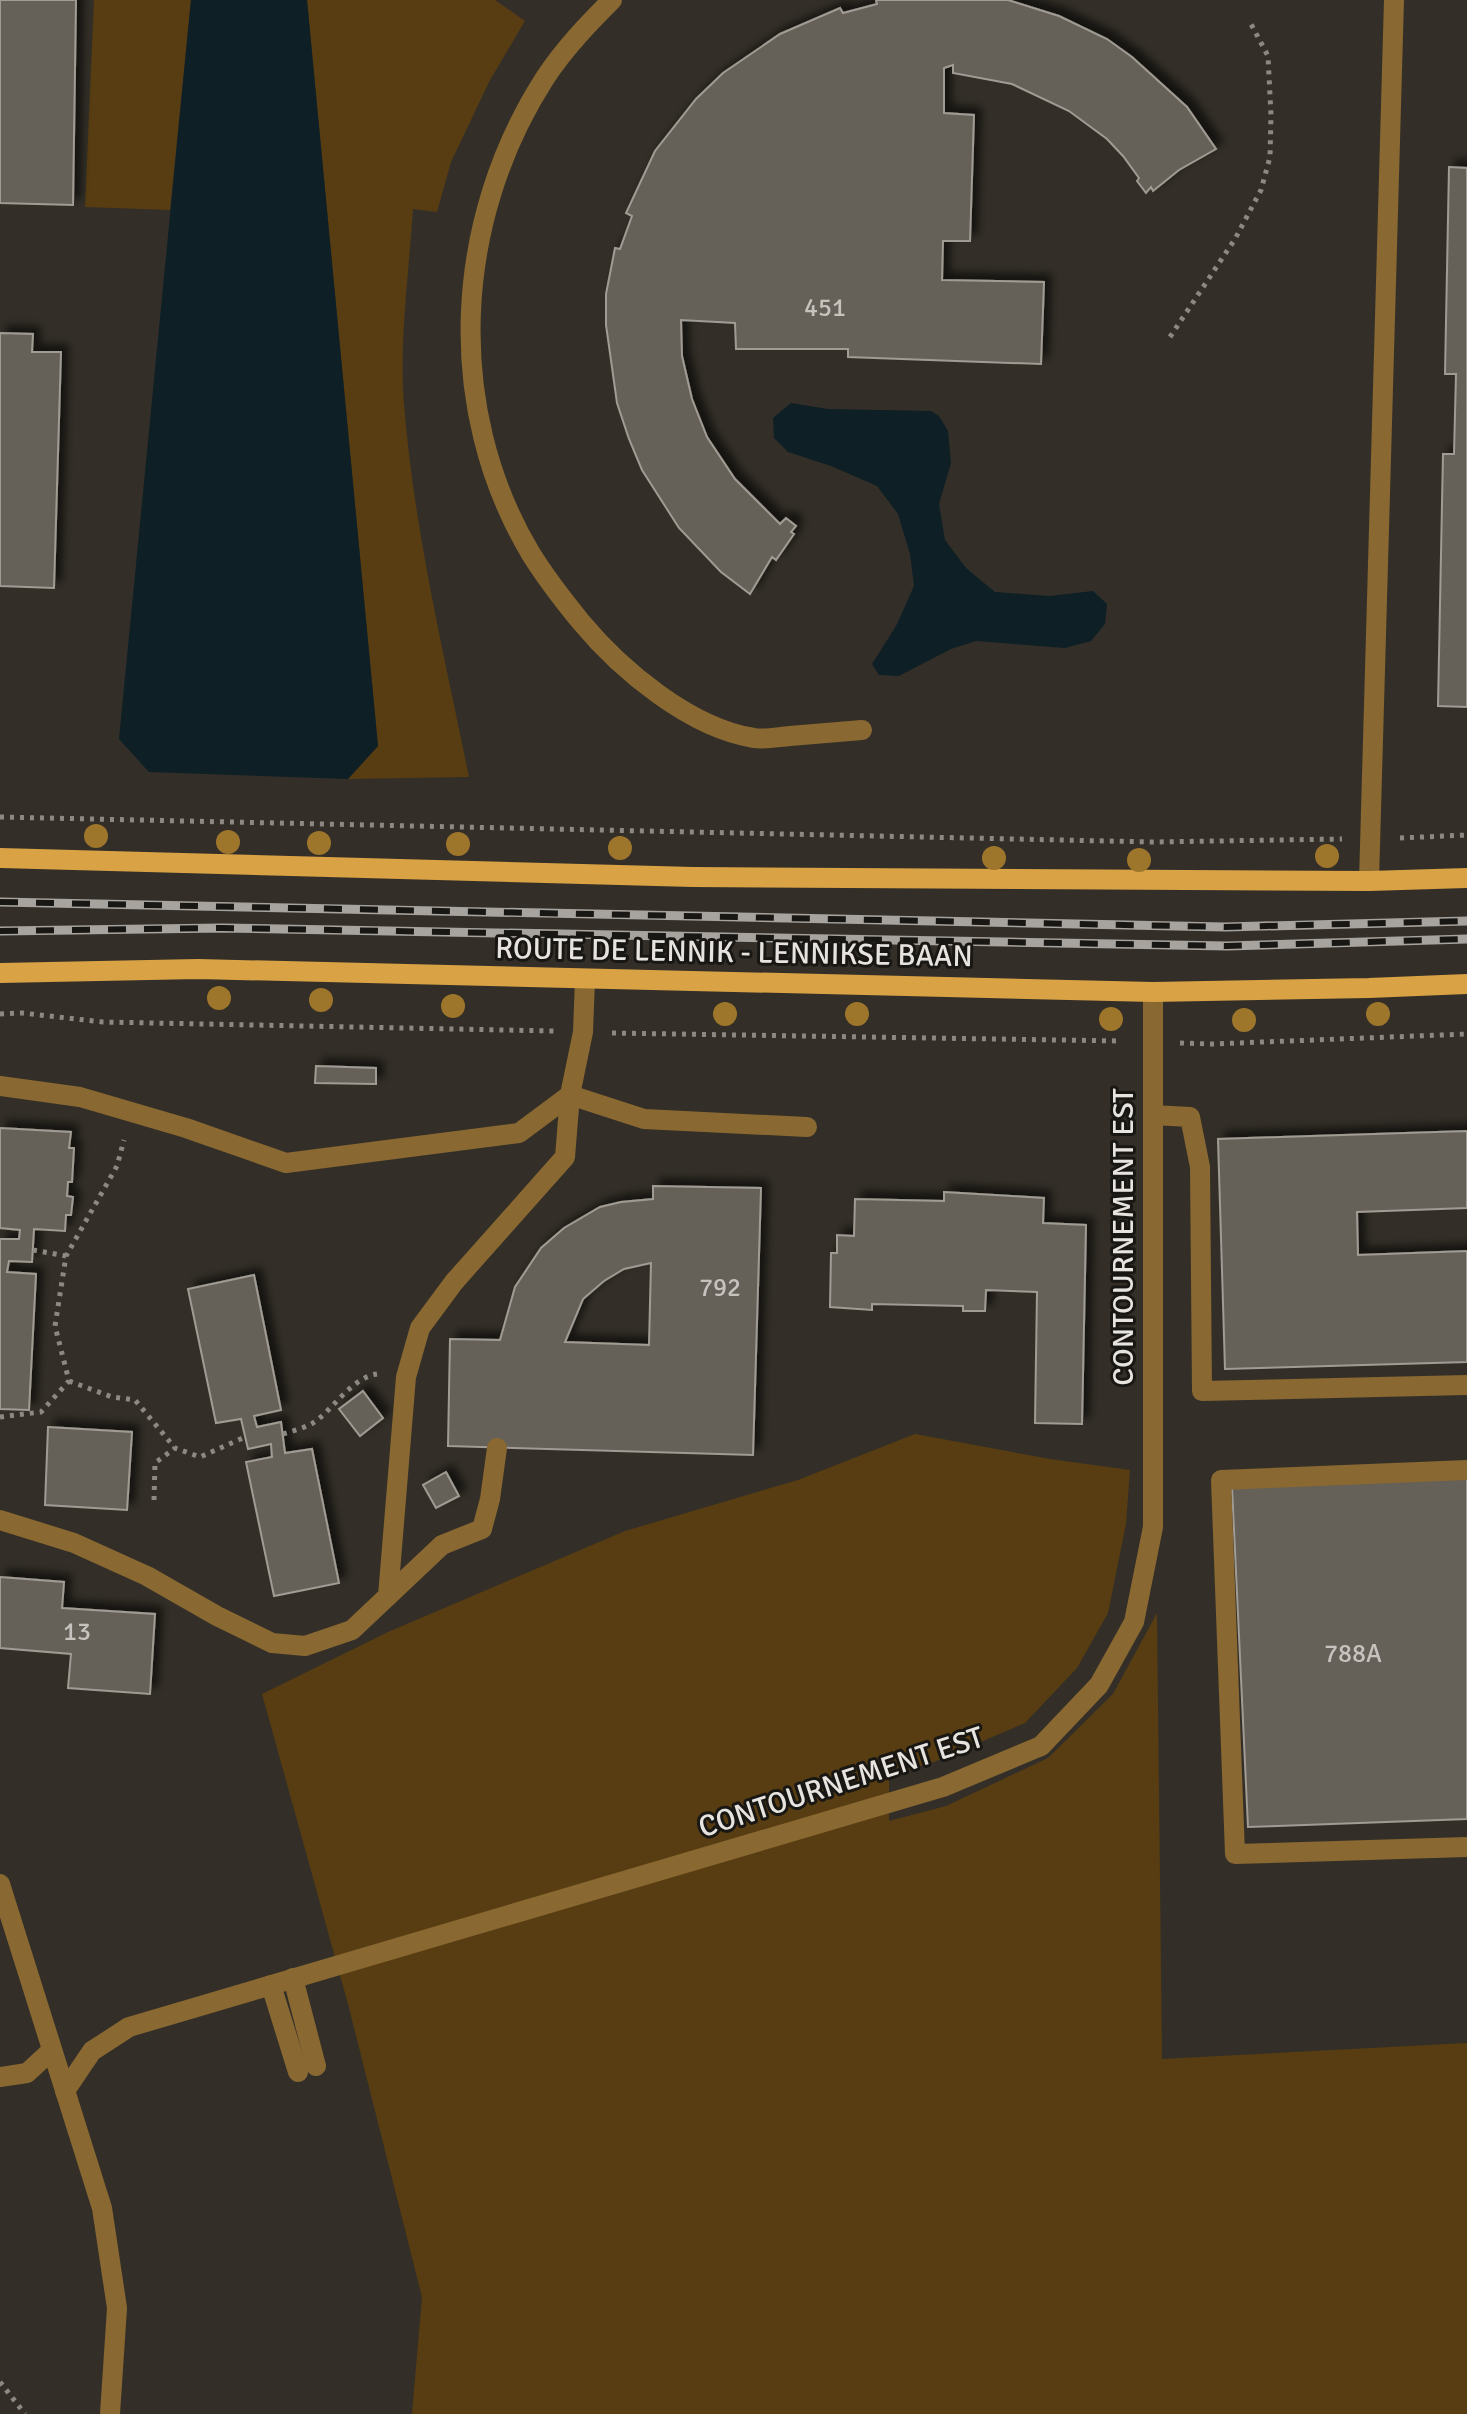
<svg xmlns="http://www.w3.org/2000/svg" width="1467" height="2414" font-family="Signika,sans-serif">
	<defs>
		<filter id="shadow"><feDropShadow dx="7" dy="-7" stdDeviation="4" flood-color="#0009"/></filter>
	</defs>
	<rect width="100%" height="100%" fill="#332f28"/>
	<g fill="#573d11">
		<polygon points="94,0 191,0 170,210 85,207"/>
		<path d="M 307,0 L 495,0 L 525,21 L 490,80 L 451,162 L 437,212 L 413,209 C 409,272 399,342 404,404 C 414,530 444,654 469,777 L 348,779 L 378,746 Z"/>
		<polygon points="915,1434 1050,1459 1130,1470 1126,1524 1108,1613 1077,1668 1025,1723 934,1762 889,1776 889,1821 946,1806 1048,1758 1113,1694 1157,1613 1162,2059 1467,2043 1467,2414 412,2414 422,2297 348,2004 262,1694 388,1632 625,1531 798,1480"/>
	</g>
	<g fill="#0e1f25">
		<polygon points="191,0 307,0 378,746 348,779 149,772 119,739"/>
		<polygon points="791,403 828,409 931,411 939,416 948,431 951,463 939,504 945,540 966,568 995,592 1049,596 1093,591 1107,604 1105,624 1091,641 1065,648 976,641 951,649 899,676 879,675 872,664 896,626 914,586 910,554 898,514 877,486 831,466 788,452 774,438 773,418"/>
	</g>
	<g fill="#656058" stroke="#a09b93" stroke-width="2" fill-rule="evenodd" filter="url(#shadow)">
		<polygon points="0,0 76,0 73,205 0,203"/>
		<polygon points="876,0 1008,0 1059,16 1107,39 1132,57 1187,107 1216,149 1179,170 1153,191 1151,187 1146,193 1137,181 1139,178 1123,156 1107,139 1069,111 1012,84 953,73 953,65 944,68 944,113 974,115 970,241 943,241 942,280 1044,282 1041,364 848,357 848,349 736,349 735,323 681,320 682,356 692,399 707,437 735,479 780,524 786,518 796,526 791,532 794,534 776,560 772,557 750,594 721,572 679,528 642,470 629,439 617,403 606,325 606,294 615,248 620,249 632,216 626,213 655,151 696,99 723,73 780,34 840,8 843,13 877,4"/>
		<polygon points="1449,167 1467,168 1467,707 1438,706 1443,454 1454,454 1456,374 1445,374"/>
		<polygon points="0,333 33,334 32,352 61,352 54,588 0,586"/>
		<polygon points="316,1066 376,1068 376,1084 315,1083"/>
		<polygon points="0,1128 71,1132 69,1148 74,1148 72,1182 68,1182 67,1196 73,1197 71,1215 66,1215 65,1231 34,1229 32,1262 9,1261 7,1272 36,1274 29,1410 0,1409 0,1239 19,1239 20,1230 0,1228"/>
		<polygon points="1467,1131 1467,1208 1357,1212 1358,1255 1467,1251 1467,1362 1225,1369 1218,1139"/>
		<path d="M 653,1186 L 761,1188 L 753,1455 L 448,1446 L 450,1339 L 500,1340 L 515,1287 L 541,1248 L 564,1228 L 600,1207 L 621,1202 L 653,1199 ZM 651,1263 L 649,1345 L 565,1342 L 583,1299 L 604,1281 L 624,1269 Z"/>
		<polygon points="944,1192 1044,1198 1043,1223 1086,1225 1082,1424 1035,1423 1037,1292 986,1290 985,1311 963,1311 963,1306 872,1304 872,1310 830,1307 831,1253 837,1253 837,1235 854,1236 855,1199 944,1201"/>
		<polygon points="254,1275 281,1410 254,1416 257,1427 281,1422 285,1453 312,1449 339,1583 274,1596 246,1462 272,1457 271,1444 248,1449 241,1419 216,1423 188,1289"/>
		<polygon points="363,1391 383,1418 360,1436 339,1409"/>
		<polygon points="48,1427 132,1432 127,1510 45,1505"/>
		<polygon points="446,1472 459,1496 436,1508 423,1485"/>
		<polygon points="1467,1478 1467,1819 1248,1827 1232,1487"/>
		<polygon points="0,1577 64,1582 62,1608 155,1614 150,1694 68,1688 71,1654 0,1648"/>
	</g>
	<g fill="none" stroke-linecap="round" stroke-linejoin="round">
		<g stroke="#8c8983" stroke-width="5" stroke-dasharray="4 6" stroke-linecap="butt">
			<polyline points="1170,337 1235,239 1261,190 1270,157 1271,115 1268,56 1251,24"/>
			<polyline points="0,817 1153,842 1342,839"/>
			<polyline points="1400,838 1467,835"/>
			<polyline points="0,1014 22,1013 103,1022 554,1031"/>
			<polyline points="612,1033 1122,1041"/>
			<polyline points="1180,1043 1212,1044 1467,1034"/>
			<polyline points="33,1250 66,1256"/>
			<polyline points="69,1381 112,1397 135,1400 175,1448 200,1457 245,1437"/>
			<polyline points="0,1417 41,1412 69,1381 55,1326 66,1256 117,1166 124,1140"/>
			<path d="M 283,1434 C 293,1431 304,1428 313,1423 C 334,1409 351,1378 377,1374"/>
			<polyline points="154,1500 155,1463 175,1448"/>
			<polyline points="0,2382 25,2414"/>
		</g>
		<g stroke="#896831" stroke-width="20">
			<path d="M 612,0 C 588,24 564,49 545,78 C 454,219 443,407 531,554 C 546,578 563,600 581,622 C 621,670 690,728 754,738 C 765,740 778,737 790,736 C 814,734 838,732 862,730"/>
			<polyline points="1369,881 1394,0"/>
			<polyline points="0,1086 80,1097 186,1128 286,1163 519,1133 570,1095"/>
			<polyline points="570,1095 644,1119 807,1127"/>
			<polyline points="1153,1115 1190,1117 1200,1167 1202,1391 1467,1385"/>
			<polyline points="1467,1470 1221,1480 1235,1854 1467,1847"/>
			<polyline points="0,1520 74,1543 147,1576 217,1616 272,1643 305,1646 352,1630 388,1596 406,1377 420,1328 454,1282 565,1157 570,1095 583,1032 585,979"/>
			<polyline points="388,1596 442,1545 482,1529 490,1499 497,1448"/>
			<polyline points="293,1978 316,2066"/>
			<polyline points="271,1985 298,2072"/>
			<polyline points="0,2077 27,2073 52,2050"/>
		</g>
		<g stroke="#896831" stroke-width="20">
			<polyline points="0,1884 102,2208 117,2308 110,2414"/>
			<polyline points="65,2091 92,2051 129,2027 943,1787 1041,1746 1099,1685 1134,1622 1153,1527 1153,992"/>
		</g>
		<g stroke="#d9a245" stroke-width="20">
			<polyline points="0,858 693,877 1369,881 1467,878"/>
			<polyline points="0,973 198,969 1153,992 1369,988 1467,984"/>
		</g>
		<g stroke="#a7a39e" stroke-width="9">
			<g id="rail">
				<polyline points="0,902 1225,927 1467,921"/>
				<polyline points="0,931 222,928 1227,946 1467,939"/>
			</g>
		</g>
		<use href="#rail" stroke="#191714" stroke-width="6" stroke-dasharray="18" stroke-linecap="butt"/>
	</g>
	<g fill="#9e762b">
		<circle cx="96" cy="836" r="12"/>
		<circle cx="228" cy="842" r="12"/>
		<circle cx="319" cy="843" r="12"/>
		<circle cx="458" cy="844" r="12"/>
		<circle cx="620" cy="848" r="12"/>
		<circle cx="1327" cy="856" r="12"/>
		<circle cx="994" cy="858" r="12"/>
		<circle cx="1139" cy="860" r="12"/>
		<circle cx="219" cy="998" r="12"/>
		<circle cx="321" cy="1000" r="12"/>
		<circle cx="453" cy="1006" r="12"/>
		<circle cx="725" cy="1014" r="12"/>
		<circle cx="857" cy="1014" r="12"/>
		<circle cx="1378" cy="1014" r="12"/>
		<circle cx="1111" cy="1019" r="12"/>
		<circle cx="1244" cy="1020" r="12"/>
	</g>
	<g text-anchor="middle" stroke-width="6" stroke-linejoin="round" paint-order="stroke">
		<g font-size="26" fill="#c6c3be">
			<text x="825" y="316">451</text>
			<text x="720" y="1296">792</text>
			<text x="77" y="1640">13</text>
			<text x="1353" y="1662">788A</text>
		</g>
		<g font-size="30" fill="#e7e4e0" stroke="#191714">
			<text transform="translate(734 952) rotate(1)" y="10">ROUTE DE LENNIK - LENNIKSE BAAN</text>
			<text transform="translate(1123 1237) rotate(-90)" y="10">CONTOURNEMENT EST</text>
			<text transform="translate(841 1782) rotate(-18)" y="10">CONTOURNEMENT EST</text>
		</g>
	</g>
</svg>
